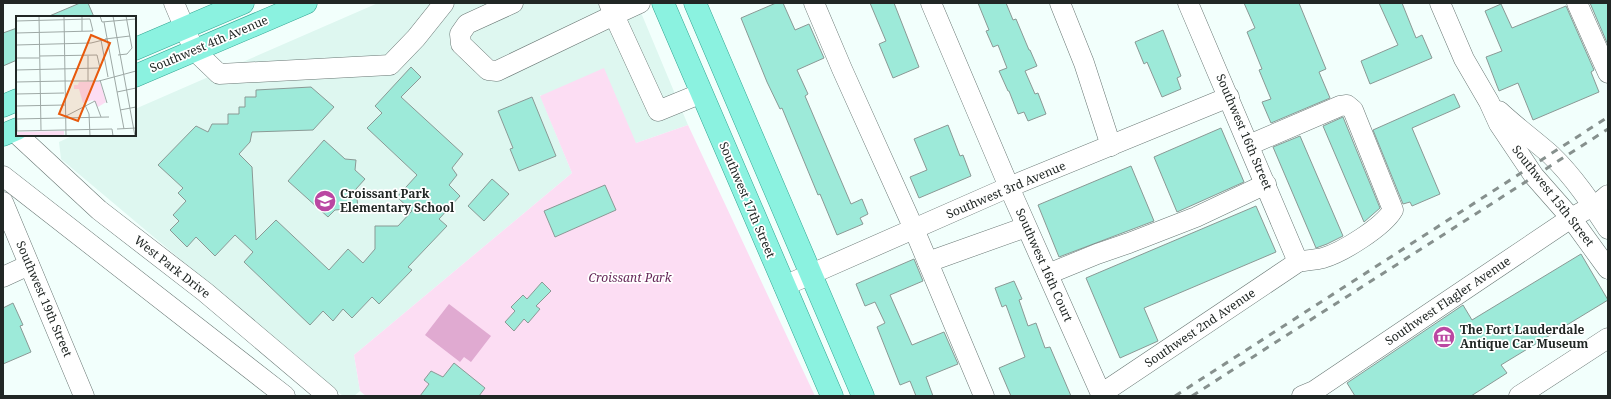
<svg xmlns="http://www.w3.org/2000/svg" width="1611" height="399" font-family="'Noto Serif',serif">
	<rect width="100%" height="100%" fill="#f2fffc"/>
	<polygon fill="#def7f0" points="378,3 637,3 688,125 636,143 540,95 572,173 354,355 360,391 354,396 343,396 61,159 59,142 74,135 135,135 135,109"/>
	<polygon fill="#fcddf3" points="604,68 636,143 688,125 815,396 366,396 360,391 354,355 572,173 540,96"/>
	<polygon fill="#e0aad1" points="449,304 491,336 471,362 464,357 460,362 425,335"/>
	<g fill="#9dead9" stroke="#8a9995">
		<polygon points="80,3 88,3 94,17 47,17"/>
		<polygon points="776,3 783,3 795,30 809,24 824,58 797,70 808,94 805,96 851,204 862,199 868,214 860,218 863,224 837,235 820,194 818,195 782,108 780,109 767,82 741,18"/>
		<polygon points="870,3 894,3 919,67 893,78 879,44 886,41"/>
		<polygon points="978,3 1006,3 1013,20 1016,19 1029,50 1030,50 1037,66 1025,71 1035,94 1038,93 1046,114 1028,121 1024,112 1018,114 1009,91 1008,91 999,71 1007,68 998,45 993,47 986,31 989,30"/>
		<polygon points="1244,3 1299,3 1326,69 1319,72 1330,98 1271,123 1262,102 1271,99 1259,70 1262,69 1247,32 1255,28"/>
		<polygon points="1379,3 1402,3 1416,38 1422,35 1432,58 1370,84 1361,61 1398,45"/>
		<polygon points="1590,3 1608,3 1608,45"/>
		<polygon points="1501,4 1512,28 1566,6 1594,70 1591,72 1599,92 1533,120 1518,83 1499,91 1486,57 1502,51 1485,11"/>
		<polygon points="17,28 17,60 3,66 3,33"/>
		<polygon points="1163,30 1181,76 1177,78 1181,89 1162,97 1147,62 1144,64 1135,42"/>
		<polygon points="411,67 421,77 401,97 463,154 452,168 457,175 449,185 460,196 439,219 447,226 408,267 412,270 379,304 372,297 352,318 343,309 333,321 323,311 310,325 244,262 253,252 235,235 215,256 196,237 187,247 170,230 179,221 173,215 186,201 178,193 183,188 158,165 196,126 208,132 212,124 228,124 228,114 239,114 239,107 245,107 245,97 256,97 256,90 311,87 334,107 313,130 252,132 250,142 239,154 252,167 256,240 276,220 329,270 348,249 363,263 375,249 375,226 398,226 412,211 397,197 417,175 367,128 382,113 375,106"/>
		<polygon points="1454,94 1460,107 1412,128 1440,194 1412,206 1410,202 1403,204 1373,130"/>
		<polygon points="532,97 556,156 519,171 510,149 513,148 498,111"/>
		<polygon points="1343,117 1380,208 1364,222 1323,126"/>
		<polygon points="948,125 960,156 963,155 971,176 919,198 910,177 927,170 914,139"/>
		<polygon points="1221,128 1244,182 1177,212 1154,157"/>
		<polygon points="1300,136 1343,236 1327,244 1316,248 1273,147"/>
		<polygon points="324,140 345,159 356,160 355,170 365,179 356,189 358,208 335,210 328,217 288,181"/>
		<polygon points="1131,166 1154,221 1059,257 1038,205"/>
		<polygon points="492,179 509,194 484,221 468,206"/>
		<polygon points="605,185 616,210 555,237 544,211"/>
		<polygon points="1256,206 1276,252 1144,308 1158,341 1120,358 1086,278"/>
		<polygon points="1581,254 1608,300 1501,365 1507,373 1471,396 1355,396 1347,383 1463,305 1472,320"/>
		<polygon points="914,259 923,281 890,295 912,345 944,332 958,364 926,377 933,396 916,396 910,381 900,385 877,327 885,323 875,302 865,306 856,284"/>
		<polygon points="1014,281 1022,299 1019,300 1028,326 1036,323 1045,348 1050,347 1071,396 1011,396 999,368 1025,357 1006,305 1002,307 995,288"/>
		<polygon points="542,282 551,291 536,306 540,309 528,323 524,319 514,331 505,322 515,311 511,307 523,295 527,299"/>
		<polygon points="13,303 23,325 20,326 31,352 3,364 3,308"/>
		<polygon points="454,363 485,388 479,396 420,396 429,384 424,380 431,371 443,377"/>
	</g>
	<g fill="none" stroke-linecap="round" stroke-linejoin="round">
		<g stroke="#697774" stroke-width="21">
			<g id="minor">
				<polyline points="174,3 194,50 219,74 390,65 416,38 444,3"/>
				<polyline points="513,3 467,24 460,34 461,44 488,70 497,71 614,15 658,111 702,93"/>
				<polyline points="609,3 614,15 640,3"/>
				<polyline points="814,3 842,69 914,229 984,396"/>
				<path d="M 931,3 L 1009,187 L 1101,394 L 1298,262 C 1306,260 1315,260 1323,258 C 1343,252 1383,227 1393,210 L 1353,110 L 1347,105 L 1340,106 L 1249,145"/>
				<polyline points="1060,3 1084,63 1111,146"/>
				<polyline points="1188,3 1298,262"/>
				<polyline points="1440,3 1464,59 1489,102 1499,124 1534,176 1571,218 1608,269"/>
				<polyline points="1577,3 1608,73"/>
				<path d="M 1499,111 C 1516,127 1534,140 1551,155 C 1574,177 1591,203 1608,229"/>
				<polyline points="18,135 99,210 205,292 328,396"/>
				<polyline points="3,176 285,396"/>
				<polyline points="3,202 84,396"/>
				<polyline points="1594,207 1608,195"/>
				<polyline points="928,262 1026,227"/>
				<polyline points="1048,274 1097,254 1129,243 1196,217 1266,184"/>
				<polyline points="3,277 29,265"/>
				<polyline points="784,286 1009,187 1229,97"/>
				<polyline points="1302,396 1314,391 1571,218 1593,206"/>
				<polyline points="1519,396 1608,338"/>
			</g>
		</g>
		<g stroke="#33a592" stroke-width="23">
			<g id="major">
				<polyline points="663,3 832,396"/>
				<polyline points="695,3 863,396"/>
				<polyline points="135,49 243,3"/>
				<polyline points="135,76 306,3"/>
				<polyline points="3,106 17,100"/>
				<polyline points="3,135 17,129"/>
			</g>
		</g>
		<use href="#minor" stroke="#fff" stroke-width="20"/>
		<use href="#major" stroke="#8bf2e0" stroke-width="22"/>
		<g stroke="#86908d" stroke-width="3" stroke-dasharray="7 7" stroke-linecap="butt">
			<polyline points="1175,396 1608,117"/>
			<polyline points="1192,396 1608,129"/>
		</g>
	</g>
	<defs>
		<g id="school-disc" transform="scale(1.15)"><circle r="9.5" fill="#ba47a2" stroke="#fff"/><path d="M0-5L7-2L0 1L-7-2ZM-4 1L0 2.5L4 1V4Q0 6-4 4Z" fill="#fff"/></g>
		<g id="museum-disc" transform="scale(1.15)"><circle r="9.5" fill="#ba47a2" stroke="#fff"/><path d="M0-6L6-3V-2H-6V-3ZM-5-1h2V3h-2ZM-1-1h2V3h-2ZM3-1h2V3H3ZM-6 4H6V6H-6Z" fill="#fff"/></g>
	</defs>
	<g fill-rule="evenodd">
		<use href="#school-disc" x="325" y="201"/>
		<use href="#museum-disc" x="1444" y="337"/>
	</g>
	<g text-anchor="middle" stroke-width="3.5" stroke-linejoin="round" paint-order="stroke">
		<g font-size="12" fill="#212725" stroke="#fff">
			<text transform="translate(209 44) rotate(-23)" y="4">Southwest 4th Avenue</text>
			<text transform="translate(1244 132) rotate(67)" y="4">Southwest 16th Street</text>
			<text transform="translate(1006 190) rotate(-23)" y="4">Southwest 3rd Avenue</text>
			<text transform="translate(1553 196) rotate(52)" y="4">Southwest 15th Street</text>
			<text transform="translate(747 200) rotate(67)" y="4">Southwest 17th Street</text>
			<text transform="translate(1044 265) rotate(66)" y="4">Southwest 16th Court</text>
			<text transform="translate(172 267) rotate(38)" y="4">West Park Drive</text>
			<text transform="translate(44 299) rotate(67)" y="4">Southwest 19th Street</text>
			<text transform="translate(1448 301) rotate(-34)" y="4">Southwest Flagler Avenue</text>
			<text transform="translate(1200 328) rotate(-34)" y="4">Southwest 2nd Avenue</text>
		</g>
		<g font-size="12" font-weight="bold" fill="#212725" stroke="#fff" text-anchor="start">
			<text x="340" y="198">Croissant Park<tspan x="340" dy="14">Elementary School</tspan></text>
			<text x="1460" y="334">The Fort Lauderdale<tspan x="1460" dy="14">Antique Car Museum</tspan></text>
		</g>
		<g font-size="12" font-style="italic" fill="#652758" stroke="#fff">
			<text x="630" y="282">Croissant Park</text>
		</g>
	</g>
	<g transform="translate(16 16)">
		<rect width="120" height="120" fill="#f2fffc"/>
		<path d="M 84,65 L 90,86 L 82,91 L 77,84 L 67,87 L 63,73 L 58,73 L 58,69 L 62,69 L 63,66 ZM 48,115 L 48,120 L 0,120 L 0,116 Z" fill="#fcddf3"/>
		<path fill="none" stroke="#9ea9a6" stroke-width="1" d="M 23,0 L 25,114M 48,0 L 50,120M 66,0 L 66,15M 84,0 L 86,6 L 120,3M 97,0 L 119,120M 0,5 L 74,3 L 77,15 L 0,17M 88,6 L 108,113M 89,23 L 114,20M 85,24 L 92,61M 0,29 L 75,27 L 91,23M 102,39 L 111,38 L 116,32 L 110,0M 72,40 L 72,65M 0,42 L 23,42M 0,54 L 84,52 L 81,39 L 24,40M 84,64 L 91,87M 48,65 L 83,65 L 120,55M 0,66 L 1,115M 0,66 L 48,65M 101,76 L 120,72M 0,78 L 48,77M 79,85 L 85,101M 69,89 L 73,98 L 74,120M 0,90 L 49,89M 104,94 L 120,91M 50,100 L 79,85M 0,103 L 93,101M 101,113 L 120,112M 0,115 L 96,113 L 97,120"/>
		<path fill="#e8590c" fill-opacity="0.15" stroke="#e8590c" stroke-width="2" d="M 75,19 L 94,27 L 62,105 L 43,98 Z"/>
		<rect width="120" height="120" fill="none" stroke="#212725" stroke-width="2"/>
	</g>
	<rect width="1611" height="399" fill="none" stroke="#212725" stroke-width="8"/>
</svg>
